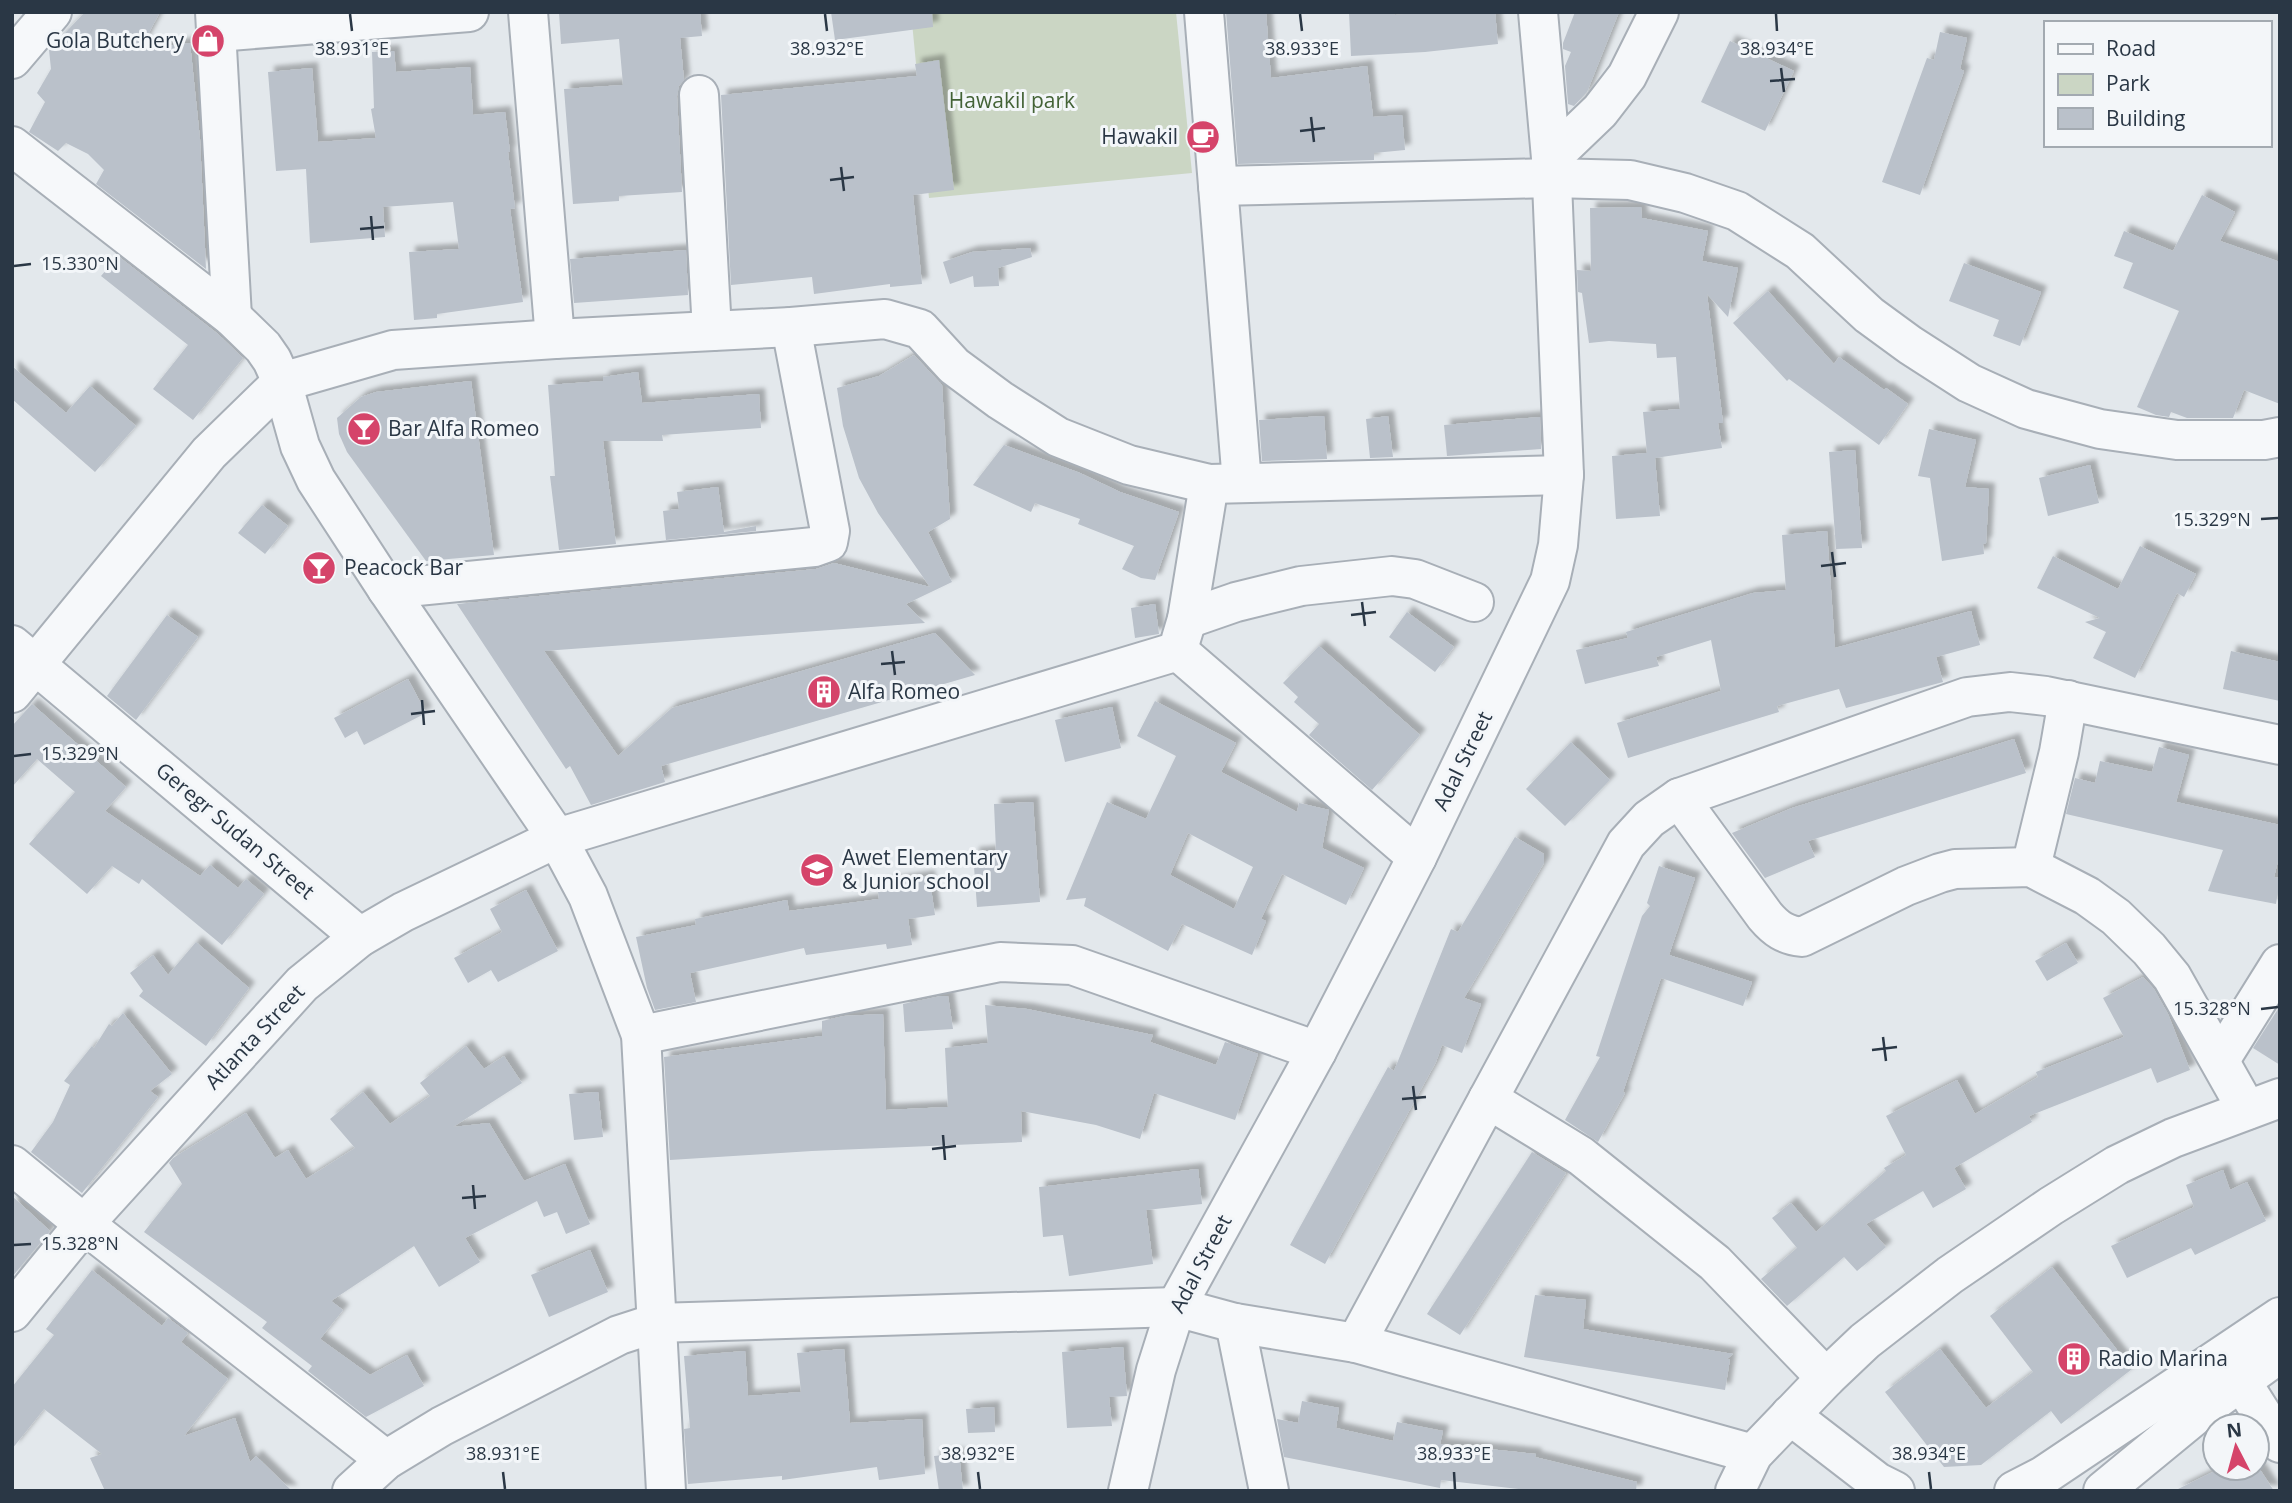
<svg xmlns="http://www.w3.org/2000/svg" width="2292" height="1503" font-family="'Open Sans',sans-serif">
	<defs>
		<filter id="shadow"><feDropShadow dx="6" dy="-6" stdDeviation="2" flood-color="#0004"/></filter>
	</defs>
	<rect width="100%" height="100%" fill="#e3e8ec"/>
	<polygon fill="#cbd6c4" points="911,12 1176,12 1192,173 929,198"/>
	<g fill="#bac1ca" fill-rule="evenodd" filter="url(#shadow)">
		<polygon points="85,12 160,12 140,49 190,43 200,139 206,269 96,184 104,170 88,154 66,143 58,151 29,132 45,102 37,93 51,69 49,50"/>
		<polygon points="559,12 700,12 702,36 680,38 684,80 679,86 677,96 682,192 619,196 619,201 573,204 564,89 623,85 619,39 561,44"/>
		<polygon points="831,12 932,12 933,27 835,40"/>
		<polygon points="1226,12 1266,12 1271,78 1367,66 1373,117 1402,115 1405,150 1374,153 1374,160 1238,164"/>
		<polygon points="1349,12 1394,12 1395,15 1423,12 1495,12 1498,44 1425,52 1351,56"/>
		<polygon points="1575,12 1619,12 1587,92 1574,106 1568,104 1565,66 1571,52 1563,49 1563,43"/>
		<polygon points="1940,32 1967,38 1960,69 1964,71 1920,195 1882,182 1927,58 1934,60"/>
		<polygon points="1730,41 1794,71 1765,131 1701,102"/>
		<polygon points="394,51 396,72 470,67 473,115 505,112 510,152 508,152 515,208 510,209 523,302 437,314 437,318 414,320 409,252 459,249 453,202 383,207 385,237 310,243 306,169 276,171 268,72 312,68 318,142 376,138 371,109 374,108 372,52"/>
		<polygon points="939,60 954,190 913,195 922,284 890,287 890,284 814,294 812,277 731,285 721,95 917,76 915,64"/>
		<polygon points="2202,195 2235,212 2220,241 2280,262 2280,404 2244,390 2233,418 2187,418 2171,412 2169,417 2156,415 2137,407 2179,311 2123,288 2133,263 2114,256 2124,231 2173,251"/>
		<polygon points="1641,207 1642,218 1708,231 1702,261 1738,268 1728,317 1707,294 1723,423 1718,423 1722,448 1655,458 1660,516 1616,519 1612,456 1647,453 1643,412 1680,409 1676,357 1657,358 1656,344 1609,341 1589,343 1582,293 1578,292 1577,270 1591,271 1590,208"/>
		<polygon points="1030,248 1032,257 998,268 999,286 974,287 973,276 950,284 943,262 972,252"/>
		<polygon points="686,250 688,295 574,303 570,259"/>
		<polygon points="118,256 218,334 243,358 193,420 153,389 188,345 101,276"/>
		<polygon points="1964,263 2041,292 2020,346 1993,336 1999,320 1949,301"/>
		<polygon points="1768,291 1834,364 1839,357 1884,390 1886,388 1908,404 1879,445 1789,379 1787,381 1733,323"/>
		<polygon points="914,355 942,385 950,519 928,532 952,582 906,604 925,623 544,651 618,756 672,708 935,633 975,675 661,766 665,782 591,805 570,766 566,769 457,604 816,569 834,563 930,587 878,513 859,478 843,426 837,388 879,376"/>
		<polygon points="12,366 66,413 90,386 136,426 95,472 12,399"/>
		<polygon points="638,372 642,403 759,394 761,428 662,435 663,441 603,441 616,544 559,550 550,476 555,476 548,385 603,381 603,377"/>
		<polygon points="471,381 494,555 426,561 347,452 339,434 337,418 361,397 376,392"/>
		<polygon points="1324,416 1327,459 1262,461 1259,420"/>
		<polygon points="1388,416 1393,457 1370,458 1366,419"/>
		<polygon points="1540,417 1541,449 1447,456 1444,425"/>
		<polygon points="1929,429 1976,440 1965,487 1989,489 1986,543 1983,544 1984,554 1942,561 1930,478 1918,476"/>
		<polygon points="1004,445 1080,473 1120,492 1179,512 1155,580 1141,578 1122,569 1134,546 1078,524 1080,519 1035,503 1031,512 973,485"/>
		<polygon points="1855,450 1862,548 1836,549 1829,452"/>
		<polygon points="2090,465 2099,503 2048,516 2039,478"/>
		<polygon points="718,487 724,532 756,526 756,531 666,540 663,511 679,509 677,492"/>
		<polygon points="262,505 288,526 265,554 238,533"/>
		<polygon points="1827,531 1835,648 1971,611 1980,645 1936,657 1943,682 1846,708 1839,689 1777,706 1779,712 1628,758 1617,723 1721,691 1711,640 1656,657 1659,666 1585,684 1576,650 1628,638 1626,632 1753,593 1786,590 1782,535"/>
		<polygon points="2140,546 2196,574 2184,597 2177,593 2135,678 2093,658 2106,632 2085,622 2100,618 2037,588 2053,556 2118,589"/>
		<polygon points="1155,604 1159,634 1135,638 1131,608"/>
		<polygon points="1407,612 1454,647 1435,672 1389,637"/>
		<polygon points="167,615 198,637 136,720 107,696"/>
		<polygon points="1319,646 1420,735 1372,790 1309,735 1319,724 1294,702 1298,697 1283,683"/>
		<polygon points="2231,651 2280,662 2280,701 2223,689"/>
		<polygon points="408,679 426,713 364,745 357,731 345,738 334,718"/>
		<path d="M 1155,701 L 1236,743 L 1221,772 L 1297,812 L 1299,803 L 1329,810 L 1322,848 L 1364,868 L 1346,905 L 1282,874 L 1261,919 L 1266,921 L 1252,955 L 1182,924 L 1168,951 L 1084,906 L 1086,898 L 1066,900 L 1107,802 L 1146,819 L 1176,756 L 1137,736 ZM 1188,833 L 1253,867 L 1234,909 L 1170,875 Z"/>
		<polygon points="32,704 126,787 105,811 200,876 210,865 238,888 246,879 264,894 222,945 142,879 139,884 112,866 87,894 29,844 75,792 37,759 12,787 12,726"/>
		<polygon points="1112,707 1121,748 1065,762 1055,720"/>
		<polygon points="2014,739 2026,773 1808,841 1815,857 1765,878 1732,833 1792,808"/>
		<polygon points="1571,742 1610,780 1565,826 1526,789"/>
		<polygon points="2159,747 2189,755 2176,802 2280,825 2280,853 2274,877 2280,878 2276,904 2208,891 2223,850 2066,814 2075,778 2095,783 2100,761 2152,772"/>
		<polygon points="1033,802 1040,902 977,907 973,853 996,851 994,804"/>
		<polygon points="1515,837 1544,854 1544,863 1464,998 1481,1004 1462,1053 1442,1045 1436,1062 1325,1264 1290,1245 1388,1067 1394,1071 1451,929 1458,932"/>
		<polygon points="1659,866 1695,878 1669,955 1752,982 1743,1006 1661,978 1623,1092 1625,1093 1598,1142 1565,1120 1600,1057 1596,1056 1642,916 1650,906 1647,903"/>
		<polygon points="929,876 935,915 908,919 912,945 887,949 886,944 806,955 804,948 690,973 696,1002 655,1010 647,988 636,937 696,925 695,919 787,900 789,911 879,899 877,884"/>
		<polygon points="526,890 558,951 498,982 491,970 468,983 454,958 502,932 490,909"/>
		<polygon points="196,942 249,988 206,1046 139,996 143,991 130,973 153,955 168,975"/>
		<polygon points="2066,943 2078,963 2047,981 2035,961"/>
		<polygon points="2143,977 2154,989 2168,1014 2190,1070 2157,1083 2151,1068 2029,1116 2032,1122 1954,1168 1966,1189 1933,1208 1923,1191 1866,1224 1886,1247 1857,1271 1844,1257 1787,1306 1761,1279 1797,1248 1772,1218 1791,1203 1816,1232 1886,1171 1884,1168 1906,1155 1886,1116 1957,1080 1975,1114 2038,1077 2036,1072 2124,1037 2103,998"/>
		<polygon points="941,996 948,996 953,1029 905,1032 903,1004"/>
		<polygon points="985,1005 1027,1009 1153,1035 1150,1042 1216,1065 1225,1042 1258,1054 1235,1120 1154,1093 1140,1139 1096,1125 1021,1111 1022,1142 812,1151 670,1160 664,1057 822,1036 822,1021 844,1016 883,1014 886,1110 948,1107 945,1048 988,1043"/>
		<polygon points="2280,1006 2280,1065 2253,1048"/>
		<polygon points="123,1013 172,1074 150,1091 158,1097 82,1193 31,1152 53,1122 70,1085 64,1081 92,1046 94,1048 109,1024 112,1026"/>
		<polygon points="466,1046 484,1069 504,1056 522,1083 453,1127 489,1123 524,1181 565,1164 590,1224 566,1234 557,1212 544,1217 537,1201 465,1238 480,1262 439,1287 414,1246 331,1301 343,1310 320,1339 370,1375 407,1355 424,1386 366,1417 308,1371 312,1366 262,1328 267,1322 144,1232 182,1184 169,1163 173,1158 246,1113 275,1158 288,1150 306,1179 355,1148 330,1119 363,1092 390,1124 430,1096 420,1083"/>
		<polygon points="598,1092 603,1137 574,1140 569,1094"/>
		<polygon points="1532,1152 1566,1173 1460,1335 1427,1314"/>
		<polygon points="1198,1169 1202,1204 1146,1210 1153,1264 1069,1276 1063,1235 1043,1237 1039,1187"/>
		<polygon points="2223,1170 2230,1190 2247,1182 2266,1221 2195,1255 2191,1248 2127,1278 2111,1246 2194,1207 2186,1185"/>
		<polygon points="12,1196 50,1231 12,1277"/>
		<polygon points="590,1250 608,1292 549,1317 531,1275"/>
		<polygon points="2052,1267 2132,1369 2061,1424 2051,1411 1981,1465 1944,1467 1885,1392 1940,1349 1986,1408 2033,1372 1990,1316"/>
		<polygon points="92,1270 162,1326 168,1318 188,1333 181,1342 228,1379 184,1436 235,1418 250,1462 256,1456 292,1491 105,1491 90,1458 102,1454 44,1409 12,1449 12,1387 54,1335 46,1329"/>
		<polygon points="1535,1295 1586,1300 1583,1329 1733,1354 1727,1359 1730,1359 1725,1390 1524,1357"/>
		<polygon points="1123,1347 1127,1396 1109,1397 1112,1426 1067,1428 1062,1352"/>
		<polygon points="844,1349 850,1423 922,1419 925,1474 879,1480 877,1467 782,1480 782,1476 688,1484 684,1429 690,1428 684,1356 745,1351 748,1396 801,1392 797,1353"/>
		<polygon points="1302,1401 1339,1408 1336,1428 1393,1441 1397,1422 1443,1431 1440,1444 1536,1454 1535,1457 1637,1482 1636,1491 1535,1491 1441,1480 1440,1488 1284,1457 1277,1419 1298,1423"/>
		<polygon points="994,1407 995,1432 968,1433 966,1409"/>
		<polygon points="959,1453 963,1491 939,1491 934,1456"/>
		<polygon points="2221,1468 2259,1468 2274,1491 2174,1491"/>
	</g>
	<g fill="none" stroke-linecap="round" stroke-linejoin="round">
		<g stroke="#a8afb7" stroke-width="42">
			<g id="minor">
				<polyline points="215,12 232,317"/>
				<polyline points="528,12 555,339"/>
				<polyline points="1204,12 1242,483"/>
				<polyline points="1538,12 1551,158"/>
				<polyline points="217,32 469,12"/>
				<polyline points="12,59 52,12"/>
				<polyline points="699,95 712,331"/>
				<polyline points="12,146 232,317 263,347 272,360 282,382 300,446 316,480 387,589 557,838 588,896 641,1035 666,1491"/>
				<polyline points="1218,186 1551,178 1630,180 1685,193 1737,211 1800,251 1869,315 1910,345 1969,383 2026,409 2100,429 2177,440 2264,440 2280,437"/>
				<polyline points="387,589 814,547 828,542 830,531 791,327"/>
				<polyline points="1187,619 1236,602 1301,586 1392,576 1415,579 1474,602"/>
				<polyline points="1181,639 1187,619 1209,484"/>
				<polyline points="12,645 360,937"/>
				<polyline points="12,693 209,453 282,382 393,350 555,339 791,327 885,319 920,329 954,366 1000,400 1058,437 1129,465 1209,484 1564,475"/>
				<path d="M 1679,798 L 1765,916 C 1776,929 1785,935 1802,937 L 1906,886 L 1940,873 L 1955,869 L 2031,867 L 2087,896 L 2116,917 L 2149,949 L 2172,977 L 2247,1110"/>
				<polyline points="2031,867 2059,752 2068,700"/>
				<polyline points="641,1035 1000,962 1072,965 1317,1051"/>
				<polyline points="2220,1060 2280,964"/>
				<polyline points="1488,1099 1581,1156 1715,1263 1826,1378"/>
				<polyline points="12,1165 84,1224 386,1460"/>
				<polyline points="12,1312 84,1224 302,984 360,937 403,912 557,838 1178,651 1417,857"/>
				<polyline points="1235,1323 1269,1491"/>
				<polyline points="1356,1343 1626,844 1649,819 1679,798 1967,697 2010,692 2046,696 2280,745"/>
				<polyline points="2241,1381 2280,1443"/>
				<polyline points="1790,1415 1877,1482 1895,1491"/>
				<polyline points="352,1491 386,1460 442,1426 619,1335 656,1323 1176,1307 1235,1323 1356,1343 1753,1454"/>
				<polyline points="1128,1491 1156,1370 1176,1307 1317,1051 1417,857 1550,581 1558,545 1564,475 1551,158 1600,111 1627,76 1659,12"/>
				<polyline points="1735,1491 1753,1454 1826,1378 1865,1341 1950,1275 2051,1206 2117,1165 2173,1138 2280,1098"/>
				<polyline points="2014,1491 2043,1476 2280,1317"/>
				<polyline points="2103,1491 2199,1412 2280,1353"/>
			</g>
		</g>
		<use href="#minor" stroke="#f6f8fa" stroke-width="38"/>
	</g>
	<path fill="none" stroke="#2a3745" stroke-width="2.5" d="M 350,14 L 352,31M 825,14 L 827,31M 1300,14 L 1302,31M 1776,14 L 1777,31M 1781,68 L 1784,92M 1770,81 L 1795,79M 1311,117 L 1314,142M 1300,131 L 1325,128M 841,167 L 844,191M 830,180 L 854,177M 371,216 L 373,240M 360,229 L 384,227M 14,266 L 31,264M 2261,519 L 2278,518M 1832,552 L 1835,577M 1821,566 L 1846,563M 1362,602 L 1365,626M 1351,615 L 1376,612M 892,651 L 895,675M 881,664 L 905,662M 422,700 L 424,725M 411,714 L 435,711M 14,756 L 31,754M 2261,1009 L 2278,1007M 1883,1037 L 1886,1061M 1872,1050 L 1897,1047M 1413,1086 L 1416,1110M 1402,1099 L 1426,1097M 943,1135 L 945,1160M 932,1149 L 956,1146M 473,1185 L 475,1209M 462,1198 L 486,1196M 14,1245 L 31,1244M 503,1472 L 505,1489M 978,1472 L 980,1489M 1454,1472 L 1455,1489M 1929,1472 L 1931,1489"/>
	<defs>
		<g id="shop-disc" transform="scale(1.75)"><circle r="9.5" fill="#d5446a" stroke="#f3f6f9"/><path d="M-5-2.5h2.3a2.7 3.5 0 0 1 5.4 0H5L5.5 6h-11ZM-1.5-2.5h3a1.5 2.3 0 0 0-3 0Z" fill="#fff"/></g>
		<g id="cafe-disc" transform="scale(1.75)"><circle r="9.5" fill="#d5446a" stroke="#f3f6f9"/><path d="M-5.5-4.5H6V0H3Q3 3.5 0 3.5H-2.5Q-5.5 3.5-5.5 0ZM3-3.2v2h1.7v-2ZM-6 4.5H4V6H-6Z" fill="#fff"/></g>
		<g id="bar-disc" transform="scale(1.75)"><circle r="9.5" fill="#d5446a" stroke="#f3f6f9"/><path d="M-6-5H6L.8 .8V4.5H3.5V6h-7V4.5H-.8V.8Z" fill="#fff"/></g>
		<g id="building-disc" transform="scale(1.75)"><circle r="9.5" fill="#d5446a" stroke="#f3f6f9"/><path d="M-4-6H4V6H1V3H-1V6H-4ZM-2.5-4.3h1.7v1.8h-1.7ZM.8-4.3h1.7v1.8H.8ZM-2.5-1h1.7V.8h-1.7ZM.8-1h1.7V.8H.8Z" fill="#fff"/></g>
		<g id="school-disc" transform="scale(1.75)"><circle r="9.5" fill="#d5446a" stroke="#f3f6f9"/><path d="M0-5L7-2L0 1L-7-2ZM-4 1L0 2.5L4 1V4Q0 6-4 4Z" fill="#fff"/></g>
	</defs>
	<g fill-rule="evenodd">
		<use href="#shop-disc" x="208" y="41"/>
		<use href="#cafe-disc" x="1203" y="137"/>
		<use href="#bar-disc" x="364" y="429"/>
		<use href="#bar-disc" x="319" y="568"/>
		<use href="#building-disc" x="824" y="692"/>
		<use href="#school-disc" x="817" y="870"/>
		<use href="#building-disc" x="2074" y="1359"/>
	</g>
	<g text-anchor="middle" stroke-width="6" stroke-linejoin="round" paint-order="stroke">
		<g font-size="21" fill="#2a3745" stroke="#f3f6f9" text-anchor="start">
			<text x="184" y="48" text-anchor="end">Gola Butchery</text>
			<text x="1178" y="144" text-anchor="end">Hawakil</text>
			<text x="388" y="436">Bar Alfa Romeo</text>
			<text x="344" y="575">Peacock Bar</text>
			<text x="848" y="699">Alfa Romeo</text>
			<text x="842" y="865">Awet Elementary<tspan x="842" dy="24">&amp; Junior school</tspan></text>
			<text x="2098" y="1366">Radio Marina</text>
		</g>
		<g font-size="21" fill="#436236" stroke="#f3f6f9">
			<text x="1012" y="108">Hawakil park</text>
		</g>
		<g font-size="21" fill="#2a3745" stroke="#f3f6f9">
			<text transform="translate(1463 761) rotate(-64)" y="7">Adal Street</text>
			<text transform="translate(235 831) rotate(40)" y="7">Geregr Sudan Street</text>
			<text transform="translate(255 1037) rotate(-47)" y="7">Atlanta Street</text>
			<text transform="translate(1201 1264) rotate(-62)" y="7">Adal Street</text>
		</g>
	</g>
	<g font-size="18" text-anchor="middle" fill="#2a3745" stroke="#f3f6f9" stroke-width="6" stroke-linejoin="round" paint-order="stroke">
		<text x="352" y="55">38.931°E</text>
		<text x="827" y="55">38.932°E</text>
		<text x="1302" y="55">38.933°E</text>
		<text x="1777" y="55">38.934°E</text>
		<text x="80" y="270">15.330°N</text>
		<text x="2212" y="526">15.329°N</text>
		<text x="80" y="760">15.329°N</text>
		<text x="2212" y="1015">15.328°N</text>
		<text x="80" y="1250">15.328°N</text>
		<text x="503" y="1460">38.931°E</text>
		<text x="978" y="1460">38.932°E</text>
		<text x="1454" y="1460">38.933°E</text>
		<text x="1929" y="1460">38.934°E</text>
	</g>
	<rect width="2292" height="1503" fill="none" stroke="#2a3745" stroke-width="28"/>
	<rect x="2044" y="21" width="228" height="126" fill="#f3f6f9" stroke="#a3aab1" stroke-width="2"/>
	<rect x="2058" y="44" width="35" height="10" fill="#f6f8fa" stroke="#a3aab1" stroke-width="2"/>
	<text x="2106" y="56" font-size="21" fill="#2a3745">Road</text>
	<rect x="2058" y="74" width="35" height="21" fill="#cbd6c4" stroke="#a3aab1" stroke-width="2"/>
	<text x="2106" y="91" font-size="21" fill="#2a3745">Park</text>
	<rect x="2058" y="108" width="35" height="21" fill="#bac1ca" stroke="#a3aab1" stroke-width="2"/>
	<text x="2106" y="126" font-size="21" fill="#2a3745">Building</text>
	<g transform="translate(2236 1447) rotate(354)"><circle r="33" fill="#f3f6f9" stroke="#a3aab1" stroke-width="2"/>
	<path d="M0-5L12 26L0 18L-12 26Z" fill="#d5446a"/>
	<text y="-10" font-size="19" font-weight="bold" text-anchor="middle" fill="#2a3745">N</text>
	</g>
</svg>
